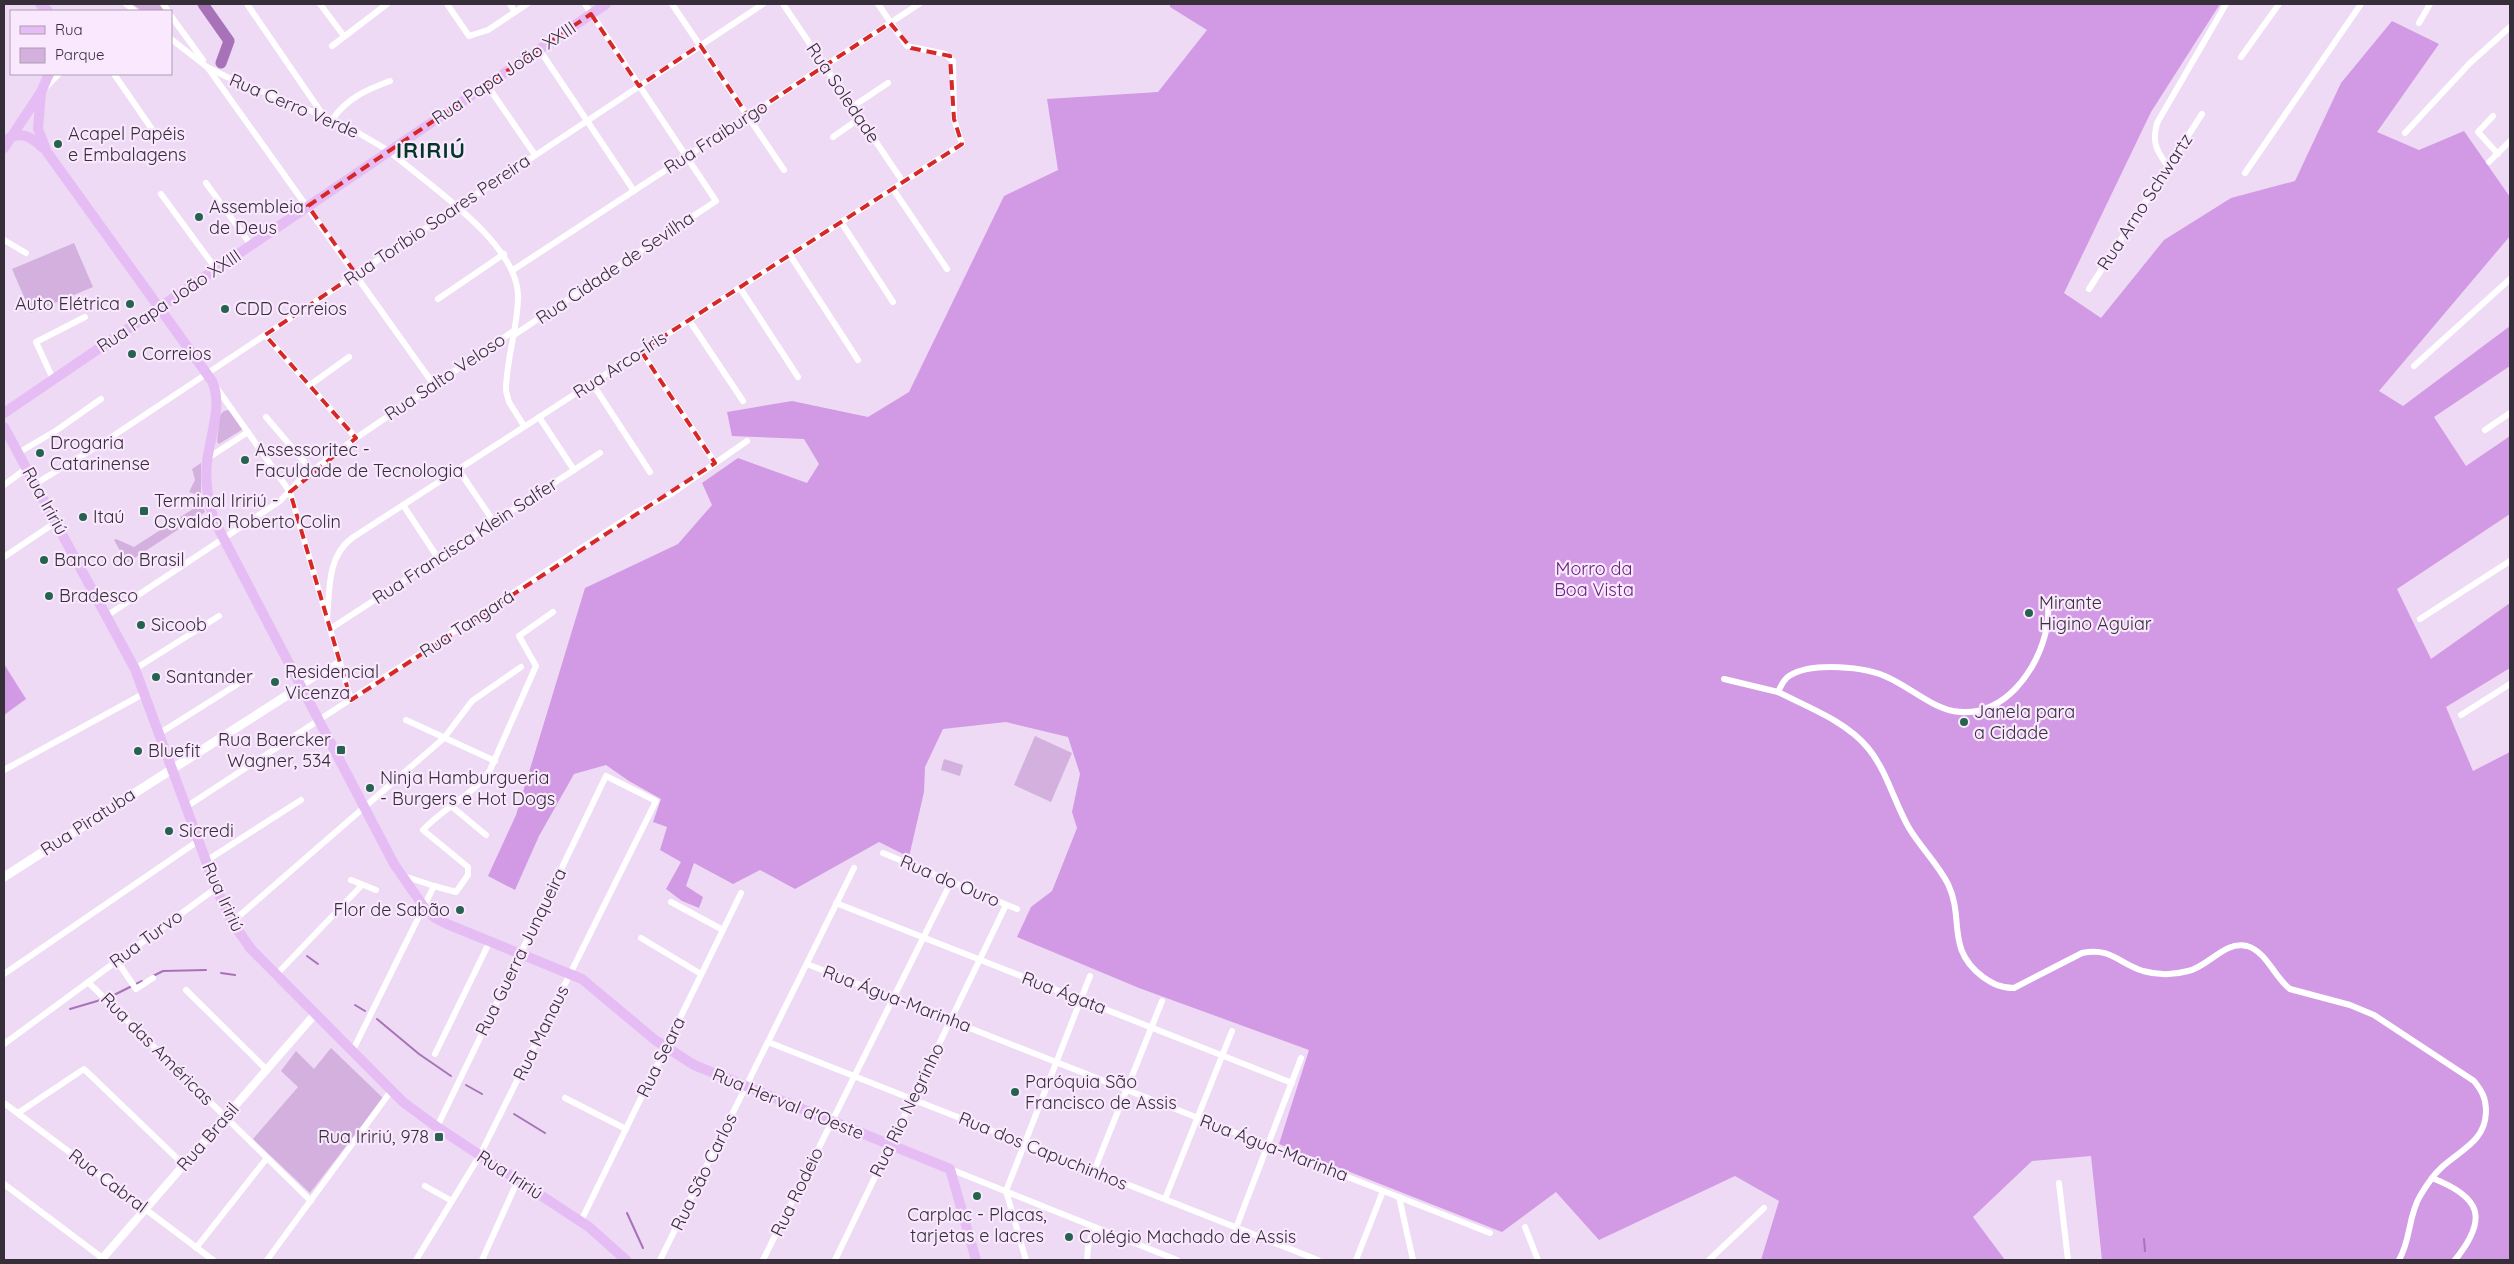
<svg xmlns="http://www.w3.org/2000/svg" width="2514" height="1264" font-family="Quicksand,sans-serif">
	<rect width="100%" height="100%" fill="#eedaf4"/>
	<g fill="#d3b0de">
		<polygon points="132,4 162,4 167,11 142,11"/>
		<polygon points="74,243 93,287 31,313 12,269"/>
		<polygon points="229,410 243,429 219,444 217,442 220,415 224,411"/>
		<polygon points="201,463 201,496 189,492 195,480 192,469"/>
		<path d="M 185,497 C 196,497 201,503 205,512 L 127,563 L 114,540 L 116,539 L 134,547 L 196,507 L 182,499 Z"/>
		<polygon points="1035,736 1072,753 1051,802 1014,785"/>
		<polygon points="944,759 963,765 960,776 941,770"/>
		<polygon points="331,1048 383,1098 310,1193 253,1139 298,1087 281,1071 296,1051 314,1069"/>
	</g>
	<g fill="#d29ae4">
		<polygon points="1170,4 2220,4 2151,112 2064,293 2101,318 2164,240 2231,198 2295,181 2341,83 2392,21 2439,44 2377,132 2419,150 2464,131 2510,197 2510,236 2379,391 2403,406 2510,326 2510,366 2434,417 2466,466 2510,436 2510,514 2397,589 2431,659 2510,603 2510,668 2446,707 2473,771 2510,752 2510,1260 2102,1260 2091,1156 2032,1161 1973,1217 2005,1260 1761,1260 1779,1201 1735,1176 1599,1240 1556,1192 1502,1232 1279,1144 1309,1050 1139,988 1017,937 1031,907 1052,891 1077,828 1072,812 1080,774 1068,737 1006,722 943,729 925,767 924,792 909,857 879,842 795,889 760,870 733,884 694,863 686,886 703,897 699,908 682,901 666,889 681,862 660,850 667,827 653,822 661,799 629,781 606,765 574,774 539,836 515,890 488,876 516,815 585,588 678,544 712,505 702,483 738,458 807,483 819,464 804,439 732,436 727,412 792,401 868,417 909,392 1004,196 1058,170 1047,99 1158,92 1207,30 1170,7"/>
		<polygon points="4,664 26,699 4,715"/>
	</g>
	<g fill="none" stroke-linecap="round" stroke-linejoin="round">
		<g stroke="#a872b9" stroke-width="2">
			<polyline points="307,956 318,964"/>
			<polyline points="221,973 235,975"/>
			<polyline points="153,976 163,971 206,970"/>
			<polyline points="108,998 142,981"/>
			<polyline points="355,1005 365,1011"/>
			<polyline points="70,1009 104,999"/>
			<polyline points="377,1019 419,1054 451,1076"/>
			<polyline points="466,1085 482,1094"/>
			<polyline points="514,1114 545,1133"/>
			<polyline points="627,1213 643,1248"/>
			<polyline points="2144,1239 2145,1251"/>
			<polyline points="2135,1260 2139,1260"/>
		</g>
		<polyline stroke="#a872b9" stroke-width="11" points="203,4 229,41 221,63"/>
		<g stroke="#fff" stroke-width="6">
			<polyline points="126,4 135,11"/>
			<polyline points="163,4 168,11"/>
			<polyline points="247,4 323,115"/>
			<polyline points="320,4 344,36"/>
			<polyline points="447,4 469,36 488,30 527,4"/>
			<polyline points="510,4 515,12"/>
			<polyline points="672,4 784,170"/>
			<polyline points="783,4 903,182"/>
			<polyline points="171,16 203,60"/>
			<polyline points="2419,23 2430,4"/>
			<path d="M 171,39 L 207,67 L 227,77 L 345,125 L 389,151 C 427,184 518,243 518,296 C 518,328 506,359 506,391 L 509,402 L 524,426"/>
			<polyline points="332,46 387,4"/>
			<polyline points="539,49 634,191"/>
			<polyline points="2241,57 2279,4"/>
			<polyline points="208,68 434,385"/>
			<polyline points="114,74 156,135"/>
			<polyline points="487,85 535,155"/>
			<polyline points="45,88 59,74"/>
			<polyline points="852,107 888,83"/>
			<polyline points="2493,116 2478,132 2498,154"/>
			<path d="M 332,120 C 347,98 366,90 390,81"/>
			<polyline points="2405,133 2470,63 2510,27"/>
			<polyline points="833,137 860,118"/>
			<polyline points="2489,162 2510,141"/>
			<path d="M 2168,166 C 2156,151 2152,142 2157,123 L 2226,4"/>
			<polyline points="2245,173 2361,4"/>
			<polyline points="206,183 251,245"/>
			<polyline points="893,189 947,269"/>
			<polyline points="161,194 216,269"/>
			<polyline points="841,222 893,302"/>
			<polyline points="4,240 26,253"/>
			<polyline points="790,255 858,360"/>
			<polyline points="513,270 919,4"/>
			<polyline points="740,288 798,377"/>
			<polyline points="2089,289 2202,114"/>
			<polyline points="438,299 504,254"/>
			<polyline points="689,320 743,401"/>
			<polyline points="265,335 356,438"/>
			<polyline points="514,335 716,201 585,4"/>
			<polyline points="641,351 715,463"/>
			<polyline points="2414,366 2510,279"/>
			<polyline points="53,379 36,342 85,317"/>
			<polyline points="592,383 650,472"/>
			<polyline points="310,385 349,357"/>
			<polyline points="216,387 290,492 351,700"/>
			<polyline points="266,417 312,471"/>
			<polyline points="539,417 574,470"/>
			<polyline points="2485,430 2510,413"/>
			<polyline points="18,453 57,430 101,399"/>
			<polyline points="208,458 248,432"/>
			<polyline points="458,469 494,522"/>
			<polyline points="35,484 98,446 763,4"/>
			<polyline points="4,485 27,468"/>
			<polyline points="403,505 438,558"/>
			<polyline points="4,557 56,522"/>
			<path d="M 2048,603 C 2048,611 2049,619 2047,626 C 2039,670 2003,720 1953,711 C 1930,706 1909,687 1889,678 C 1866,666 1811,662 1789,676 C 1783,680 1781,686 1778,692 C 1807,707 1846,721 1868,748 C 1887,771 1894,802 1909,828 C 1921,848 1938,864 1948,884 C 1965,920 1945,948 1983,977 C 1993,984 2001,988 2014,988 L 2082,953 C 2111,947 2118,963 2143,971 C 2157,975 2174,975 2188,971 C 2208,967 2225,940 2247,946 C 2267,952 2274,977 2290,989 L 2350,1005 L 2374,1015 L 2474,1081 C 2482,1091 2486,1098 2486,1112 C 2485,1142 2460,1150 2441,1168 C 2432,1176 2426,1186 2420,1196 C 2408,1216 2411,1240 2399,1260"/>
			<polyline points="108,615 280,501 299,481 356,438 515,330"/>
			<path d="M 327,618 C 330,588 327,557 352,538 L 962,144 L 954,119 L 953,61 L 945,54 L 907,46 L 878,4"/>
			<polyline points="2420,619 2510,561"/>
			<polyline points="330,629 600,453"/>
			<polyline points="135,669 219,616"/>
			<polyline points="1724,679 1778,692"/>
			<polyline points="300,687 340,661"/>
			<polyline points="2461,715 2510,684"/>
			<polyline points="406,720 495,761"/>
			<polyline points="160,733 252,675"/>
			<polyline points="4,770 145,693"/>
			<polyline points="450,805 486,835"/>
			<polyline points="186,807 635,513 671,494 747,441"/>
			<polyline points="883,853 1017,909"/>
			<polyline points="206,861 301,800"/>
			<polyline points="404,876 434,886"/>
			<polyline points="351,880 376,890"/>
			<polyline points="671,902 723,930"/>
			<polyline points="836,903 1292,1083"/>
			<polyline points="232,922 444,738 472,701 521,667"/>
			<polyline points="641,938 701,974"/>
			<polyline points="117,961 136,989 153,978"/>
			<polyline points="807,964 1490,1233"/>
			<polyline points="4,974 198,841"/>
			<polyline points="275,976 362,885"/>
			<polyline points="88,982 311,1201"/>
			<polyline points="186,990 267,1070"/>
			<polyline points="768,1042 1318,1260"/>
			<polyline points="4,1044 216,888"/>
			<path d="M 352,1052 L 434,886 L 456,892 L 468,875 L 468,867 L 423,830 C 443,808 474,795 490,770 L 536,666 L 519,636 L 553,612"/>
			<polyline points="435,1054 490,941"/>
			<polyline points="565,1098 626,1129"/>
			<polyline points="4,1103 213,1260"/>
			<polyline points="18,1113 84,1069 184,1165"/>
			<polyline points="950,1169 1177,1260"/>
			<polyline points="1094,1171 1162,1001"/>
			<path d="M 2432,1178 C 2481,1197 2489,1218 2455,1260"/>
			<polyline points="2059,1183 2068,1260"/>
			<polyline points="4,1184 105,1260"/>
			<polyline points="425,1186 452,1201"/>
			<polyline points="1399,1197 1413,1260"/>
			<polyline points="1165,1199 1232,1031"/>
			<polyline points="581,1221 741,893"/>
			<polyline points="1525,1227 1538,1260"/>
			<polyline points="1236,1228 1301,1058"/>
			<polyline points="196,1248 267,1158"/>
			<polyline points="267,1260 391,1091"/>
			<polyline points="416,1260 480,1155 656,801 606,776 437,1127"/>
			<polyline points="482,1260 518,1180"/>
			<polyline points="660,1260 854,868"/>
			<polyline points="763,1260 951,882"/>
			<polyline points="835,1260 1006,905"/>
			<polyline points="1026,1260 1006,1191 1090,976"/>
			<polyline points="1087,1260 1088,1247 1094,1227"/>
			<polyline points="1356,1260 1383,1191"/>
			<polyline points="1709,1260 1764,1208"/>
		</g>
		<polyline stroke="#fff" stroke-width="8" points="101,1260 315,1014"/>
		<polyline stroke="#fff" stroke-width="9" points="4,877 300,687"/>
		<g stroke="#e6bcf4" stroke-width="10">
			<polyline points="40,4 48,11"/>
			<path d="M 41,92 L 38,129 L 47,152 L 212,381 C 223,406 210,435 207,462 C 205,481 208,501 214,520 L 394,864 L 424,907 L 434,917 L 447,924 L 582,979 L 655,1040 L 694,1065 L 950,1169 L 976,1260"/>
			<path d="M 9,138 C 24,131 32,138 43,148"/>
			<polyline points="4,148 41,92 49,74"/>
			<polyline points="4,413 606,4"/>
			<polyline points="4,427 135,669 216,888 232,922 251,949 403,1102 437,1127 589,1227 626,1260"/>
		</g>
	</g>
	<path fill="none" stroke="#d62828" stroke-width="4" stroke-dasharray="10 6" stroke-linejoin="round" d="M 591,14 L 639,86 L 700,45 L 748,116 L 890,23 L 911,48 L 950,56 L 954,119 L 962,144 L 641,351 L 715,463 L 351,700 L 290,492 L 356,438 L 265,335 L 356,274 L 308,206 Z"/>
	<g fill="#26634e" stroke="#f9e8fe" stroke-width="2">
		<circle cx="58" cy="144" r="5"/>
		<circle cx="199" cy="217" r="5"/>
		<circle cx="130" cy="304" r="5"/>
		<circle cx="225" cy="309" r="5"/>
		<circle cx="132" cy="354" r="5"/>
		<circle cx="40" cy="453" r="5"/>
		<circle cx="245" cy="460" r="5"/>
		<rect x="139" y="506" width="10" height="10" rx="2.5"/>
		<circle cx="83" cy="517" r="5"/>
		<circle cx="44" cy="560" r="5"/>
		<circle cx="49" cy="596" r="5"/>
		<circle cx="2029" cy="613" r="5"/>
		<circle cx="141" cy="625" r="5"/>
		<circle cx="156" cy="677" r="5"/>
		<circle cx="275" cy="682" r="5"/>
		<circle cx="1964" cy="722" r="5"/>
		<rect x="336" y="745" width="10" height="10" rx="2.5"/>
		<circle cx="138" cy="751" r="5"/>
		<circle cx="370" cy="788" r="5"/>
		<circle cx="169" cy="831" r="5"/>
		<circle cx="460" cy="910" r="5"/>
		<circle cx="1015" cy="1092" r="5"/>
		<rect x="434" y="1132" width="10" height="10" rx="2.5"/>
		<circle cx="977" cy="1196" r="5"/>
		<circle cx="1069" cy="1237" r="5"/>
	</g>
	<g text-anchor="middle" stroke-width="4.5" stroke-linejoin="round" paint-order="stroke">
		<g font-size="18" fill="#362e39" stroke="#f9e8fe">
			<text transform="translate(504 73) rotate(-34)" y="6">Rua Papa João XXIII</text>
			<text transform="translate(843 93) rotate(56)" y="6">Rua Soledade</text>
			<text transform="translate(294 106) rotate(23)" y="6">Rua Cerro Verde</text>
			<text transform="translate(716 137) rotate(-33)" y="6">Rua Fraiburgo</text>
			<text transform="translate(2145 202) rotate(-57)" y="6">Rua Arno Schwartz</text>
			<text transform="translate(437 220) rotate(-34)" y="6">Rua Toríbio Soares Pereira</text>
			<text transform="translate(615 268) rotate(-34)" y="6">Rua Cidade de Sevilha</text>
			<text transform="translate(169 301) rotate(-34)" y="6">Rua Papa João XXIII</text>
			<text transform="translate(620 365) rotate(-33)" y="6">Rua Arco-Íris</text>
			<text transform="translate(445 377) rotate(-34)" y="6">Rua Salto Veloso</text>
			<text transform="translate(45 501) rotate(61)" y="6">Rua Iririú</text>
			<text transform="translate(465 541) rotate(-33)" y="6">Rua Francisca Klein Salfer</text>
			<text transform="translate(467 624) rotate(-33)" y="6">Rua Tangará</text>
			<text transform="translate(88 822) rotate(-33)" y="6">Rua Piratuba</text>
			<text transform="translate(950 881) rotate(23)" y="6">Rua do Ouro</text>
			<text transform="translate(223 897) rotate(65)" y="6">Rua Iririú</text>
			<text transform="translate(146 939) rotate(-36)" y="6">Rua Turvo</text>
			<text transform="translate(521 952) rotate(-64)" y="6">Rua Guerra Junqueira</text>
			<text transform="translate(1064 993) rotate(21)" y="6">Rua Ágata</text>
			<text transform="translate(897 999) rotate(21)" y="6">Rua Água-Marinha</text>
			<text transform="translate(541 1033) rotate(-64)" y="6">Rua Manaus</text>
			<text transform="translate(157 1049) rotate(45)" y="6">Rua das Américas</text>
			<text transform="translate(661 1057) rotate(-64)" y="6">Rua Seara</text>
			<text transform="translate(788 1104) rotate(22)" y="6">Rua Herval d'Oeste</text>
			<text transform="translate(907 1110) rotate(-64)" y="6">Rua Rio Negrinho</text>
			<text transform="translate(208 1137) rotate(-49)" y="6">Rua Brasil</text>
			<text transform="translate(1274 1148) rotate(21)" y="6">Rua Água-Marinha</text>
			<text transform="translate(1043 1151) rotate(22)" y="6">Rua dos Capuchinhos</text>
			<text transform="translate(704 1172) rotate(-64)" y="6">Rua São Carlos</text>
			<text transform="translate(510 1175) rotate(33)" y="6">Rua Iririú</text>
			<text transform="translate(108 1181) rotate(37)" y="6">Rua Cabral</text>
			<text transform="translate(797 1192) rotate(-64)" y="6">Rua Rodeio</text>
		</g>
		<g font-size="18" fill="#362e39" stroke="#f9e8fe" text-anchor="start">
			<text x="68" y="140">Acapel Papéis<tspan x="68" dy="21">e Embalagens</tspan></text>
			<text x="209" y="213">Assembleia<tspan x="209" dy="21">de Deus</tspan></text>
			<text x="120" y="310" text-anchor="end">Auto Elétrica</text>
			<text x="235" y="315">CDD Correios</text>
			<text x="142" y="360">Correios</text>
			<text x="50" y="449">Drogaria<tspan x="50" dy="21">Catarinense</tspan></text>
			<text x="255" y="456">Assessoritec -<tspan x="255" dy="21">Faculdade de Tecnologia</tspan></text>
			<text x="154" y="507">Terminal Iririú -<tspan x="154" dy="21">Osvaldo Roberto Colin</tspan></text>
			<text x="93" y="523">Itaú</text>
			<text x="54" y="566">Banco do Brasil</text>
			<text x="59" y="602">Bradesco</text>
			<text x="2039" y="609">Mirante<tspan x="2039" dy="21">Higino Aguiar</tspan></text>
			<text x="151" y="631">Sicoob</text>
			<text x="285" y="678">Residencial<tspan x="285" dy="21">Vicenza</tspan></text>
			<text x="166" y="683">Santander</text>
			<text x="1974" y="718">Janela para<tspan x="1974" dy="21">a Cidade</tspan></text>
			<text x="331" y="746" text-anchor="end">Rua Baercker<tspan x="331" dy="21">Wagner, 534</tspan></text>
			<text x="148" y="757">Bluefit</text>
			<text x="380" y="784">Ninja Hamburgueria<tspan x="380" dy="21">- Burgers e Hot Dogs</tspan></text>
			<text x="179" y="837">Sicredi</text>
			<text x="450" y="916" text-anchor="end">Flor de Sabão</text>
			<text x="1025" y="1088">Paróquia São<tspan x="1025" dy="21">Francisco de Assis</tspan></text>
			<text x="429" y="1143" text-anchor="end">Rua Iririú, 978</text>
			<text x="977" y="1221" text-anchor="middle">Carplac - Placas,<tspan x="977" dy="21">tarjetas e lacres</tspan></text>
			<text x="1079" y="1243">Colégio Machado de Assis</text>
		</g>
		<g font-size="18" fill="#652279" stroke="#f9e8fe">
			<text x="1594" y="575">Morro da<tspan x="1594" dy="21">Boa Vista</tspan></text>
		</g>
		<g font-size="22" font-weight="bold" letter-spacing="1" fill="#033829" stroke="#f9e8fe">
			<text x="431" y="158">IRIRIÚ</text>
		</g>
	</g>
	<rect width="2514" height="1264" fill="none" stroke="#362e39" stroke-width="10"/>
	<rect x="10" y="10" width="162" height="65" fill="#f9e8fe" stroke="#ab9eaf"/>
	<rect x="20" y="26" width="25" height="8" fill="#e6bcf4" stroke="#ab9eaf"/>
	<text x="55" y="35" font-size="15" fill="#362e39">Rua</text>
	<rect x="20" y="48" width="25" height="15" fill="#d3b0de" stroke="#ab9eaf"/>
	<text x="55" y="60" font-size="15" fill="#362e39">Parque</text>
</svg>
